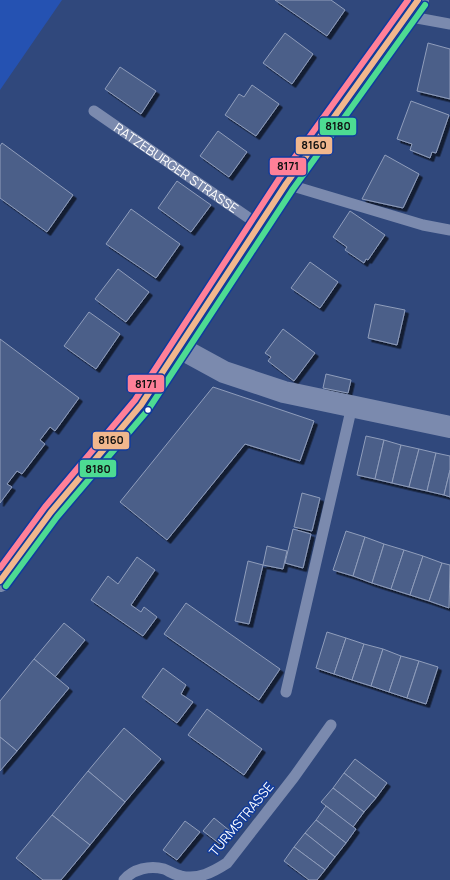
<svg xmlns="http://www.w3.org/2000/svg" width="450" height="880" font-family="Manrope,sans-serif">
	<defs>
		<filter id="shadow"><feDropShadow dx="3.5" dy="3.5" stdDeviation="0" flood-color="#0009"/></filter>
	</defs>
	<rect width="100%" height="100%" fill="#30487c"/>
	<polygon fill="#2552b2" points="0,0 62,0 0,90"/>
	<g fill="#4c5f89" stroke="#8f9dbb" filter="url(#shadow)">
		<polygon points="275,0 331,0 345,10 327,36"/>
		<polygon points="285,33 313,54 292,84 263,63"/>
		<polygon points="428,43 450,49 450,99 417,91"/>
		<polygon points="120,67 156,91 141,114 105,89"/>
		<polygon points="252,85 279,104 256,136 225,115 239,94 244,97"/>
		<polygon points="411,101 449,115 436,153 432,152 430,158 410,150 412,144 397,139"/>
		<polygon points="218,131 247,152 229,177 200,156"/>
		<polygon points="2,143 73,195 47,232 0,198 0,146"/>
		<polygon points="385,155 419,174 403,208 362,199"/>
		<polygon points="177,181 211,205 191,232 158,208"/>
		<polygon points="131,209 180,244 156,278 106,244"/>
		<polygon points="350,211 385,235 368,260 366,259 364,263 345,250 347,247 333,237"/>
		<polygon points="310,262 338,282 320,308 291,288"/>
		<polygon points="118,269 149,292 126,322 95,299"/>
		<polygon points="375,304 405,310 397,345 368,338"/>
		<polygon points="89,312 120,334 96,369 64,346"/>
		<polygon points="283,329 315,353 294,381 268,361 271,357 265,353"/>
		<polygon points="0,339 79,398 55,431 50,427 40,440 45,444 22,474 17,471 7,484 12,487 0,503"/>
		<polygon points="326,374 351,380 348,393 323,388"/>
		<polygon points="213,387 314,421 300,461 245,444 167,540 120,502"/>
		<polygon points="366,436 384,440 375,479 357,475"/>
		<polygon points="384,440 401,445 392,483 375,479"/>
		<polygon points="401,445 419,449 409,487 392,483"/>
		<polygon points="419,449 436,453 427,491 409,487"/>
		<polygon points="436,453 450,456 450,470 444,495 427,491"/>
		<polygon points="450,470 450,497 444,495"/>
		<polygon points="302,493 320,498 312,531 294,527"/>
		<polygon points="293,529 311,534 303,568 285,563"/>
		<polygon points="346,531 365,537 353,576 333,570"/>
		<polygon points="365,537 384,544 372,583 353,576"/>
		<polygon points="384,544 404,550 391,589 372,583"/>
		<polygon points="267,546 287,551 283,569 263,565"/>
		<polygon points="404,550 423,556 410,595 391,589"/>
		<polygon points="423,556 442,563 429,601 410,595"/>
		<polygon points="137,557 155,570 131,605 141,612 144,607 157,617 143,636 91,600 108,576 118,584"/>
		<polygon points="248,561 263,565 249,624 235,621"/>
		<polygon points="442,563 450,565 449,608 429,601"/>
		<polygon points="186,603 280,669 259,700 164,634"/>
		<polygon points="64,623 85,640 55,677 34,659"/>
		<polygon points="327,632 346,638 334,674 316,668"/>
		<polygon points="346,638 364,644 352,680 334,674"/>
		<polygon points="364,644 383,649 371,686 352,680"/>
		<polygon points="383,649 401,656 389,692 371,686"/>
		<polygon points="401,656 419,661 407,698 389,692"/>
		<polygon points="34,659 69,688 17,751 0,737 0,701"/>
		<polygon points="419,661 438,667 426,704 407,698"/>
		<polygon points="163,668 186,685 181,694 193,702 177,723 142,697"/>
		<polygon points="207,709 262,749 244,775 188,735"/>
		<polygon points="124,728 161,759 125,802 88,771"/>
		<polygon points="0,737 17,751 0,771"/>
		<polygon points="355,759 387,783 376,798 344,773"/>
		<polygon points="88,771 125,802 90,845 52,815"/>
		<polygon points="344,773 376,798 364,812 333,788"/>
		<polygon points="333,788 364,812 353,827 321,802"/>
		<polygon points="326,806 356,829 346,843 316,820"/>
		<polygon points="52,815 90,845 61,880 43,880 16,858"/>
		<polygon points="214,818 230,831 220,844 203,831"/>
		<polygon points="316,820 346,843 335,857 305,833"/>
		<polygon points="185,821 200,832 177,860 163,850"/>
		<polygon points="305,833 335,857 325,870 294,847"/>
		<polygon points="294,847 325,870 317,880 309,880 284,861"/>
	</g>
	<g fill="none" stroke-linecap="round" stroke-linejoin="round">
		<g stroke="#7b8aae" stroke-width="11">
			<polyline points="406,16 450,24"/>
			<path id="s1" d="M 94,111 L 259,225"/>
			<polyline points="286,184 423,225 450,230"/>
			<polyline points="286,692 352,406"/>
			<path d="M 124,880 C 133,869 150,865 164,869 C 169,871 175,875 181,876 C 198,880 213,872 227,863 L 294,777 L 331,725"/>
		</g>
		<polyline stroke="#7b8aae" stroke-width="22" points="180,348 224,372 284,392 450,427"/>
		<polyline stroke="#7989ab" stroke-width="22" points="0,581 51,512 141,405 180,348 286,184 418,0"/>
		<g stroke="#103b9c" stroke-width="9">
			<polyline id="bus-1" points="0,581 51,512 141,405 286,184 418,0"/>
		</g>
		<g stroke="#103b9c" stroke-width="9">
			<polyline id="bus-2" points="6,586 57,517 148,410 293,189 425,5"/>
		</g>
		<g stroke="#103b9c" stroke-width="9">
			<polyline id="bus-3" points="0,568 45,507 135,400 279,179 408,0"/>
		</g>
		<use href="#bus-1" stroke="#f1b78d" stroke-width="6"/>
		<use href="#bus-2" stroke="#4ddb92" stroke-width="6"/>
		<use href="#bus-3" stroke="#ff8098" stroke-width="6"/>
	</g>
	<circle fill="#fff" stroke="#103b9c" stroke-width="1.5" cx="148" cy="410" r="3.5"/>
	<g text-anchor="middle" stroke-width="3" stroke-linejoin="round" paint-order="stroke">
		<g font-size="13" fill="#fff" stroke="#103b9c">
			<text dy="5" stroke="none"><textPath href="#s1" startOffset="100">RATZEBURGER STRASSE</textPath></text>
			<text transform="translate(241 819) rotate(-50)" y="5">TURMSTRASSE</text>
		</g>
	</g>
	<g stroke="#103b9c" stroke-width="1.5">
		<rect x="319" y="117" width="38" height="19" rx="4" fill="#4ddb92"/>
		<rect x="295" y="136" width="38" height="19" rx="4" fill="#f1b78d"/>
		<rect x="269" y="157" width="38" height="19" rx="4" fill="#ff8098"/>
		<rect x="127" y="374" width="38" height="19" rx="4" fill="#ff8098"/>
		<rect x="92" y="431" width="38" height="19" rx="4" fill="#f1b78d"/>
		<rect x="79" y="459" width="38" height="19" rx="4" fill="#4ddb92"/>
	</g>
	<g font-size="11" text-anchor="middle" font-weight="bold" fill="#111">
		<text x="338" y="130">8180</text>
		<text x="314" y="149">8160</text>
		<text x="288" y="170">8171</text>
		<text x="146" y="388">8171</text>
		<text x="111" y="444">8160</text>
		<text x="98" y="473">8180</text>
	</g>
</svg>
